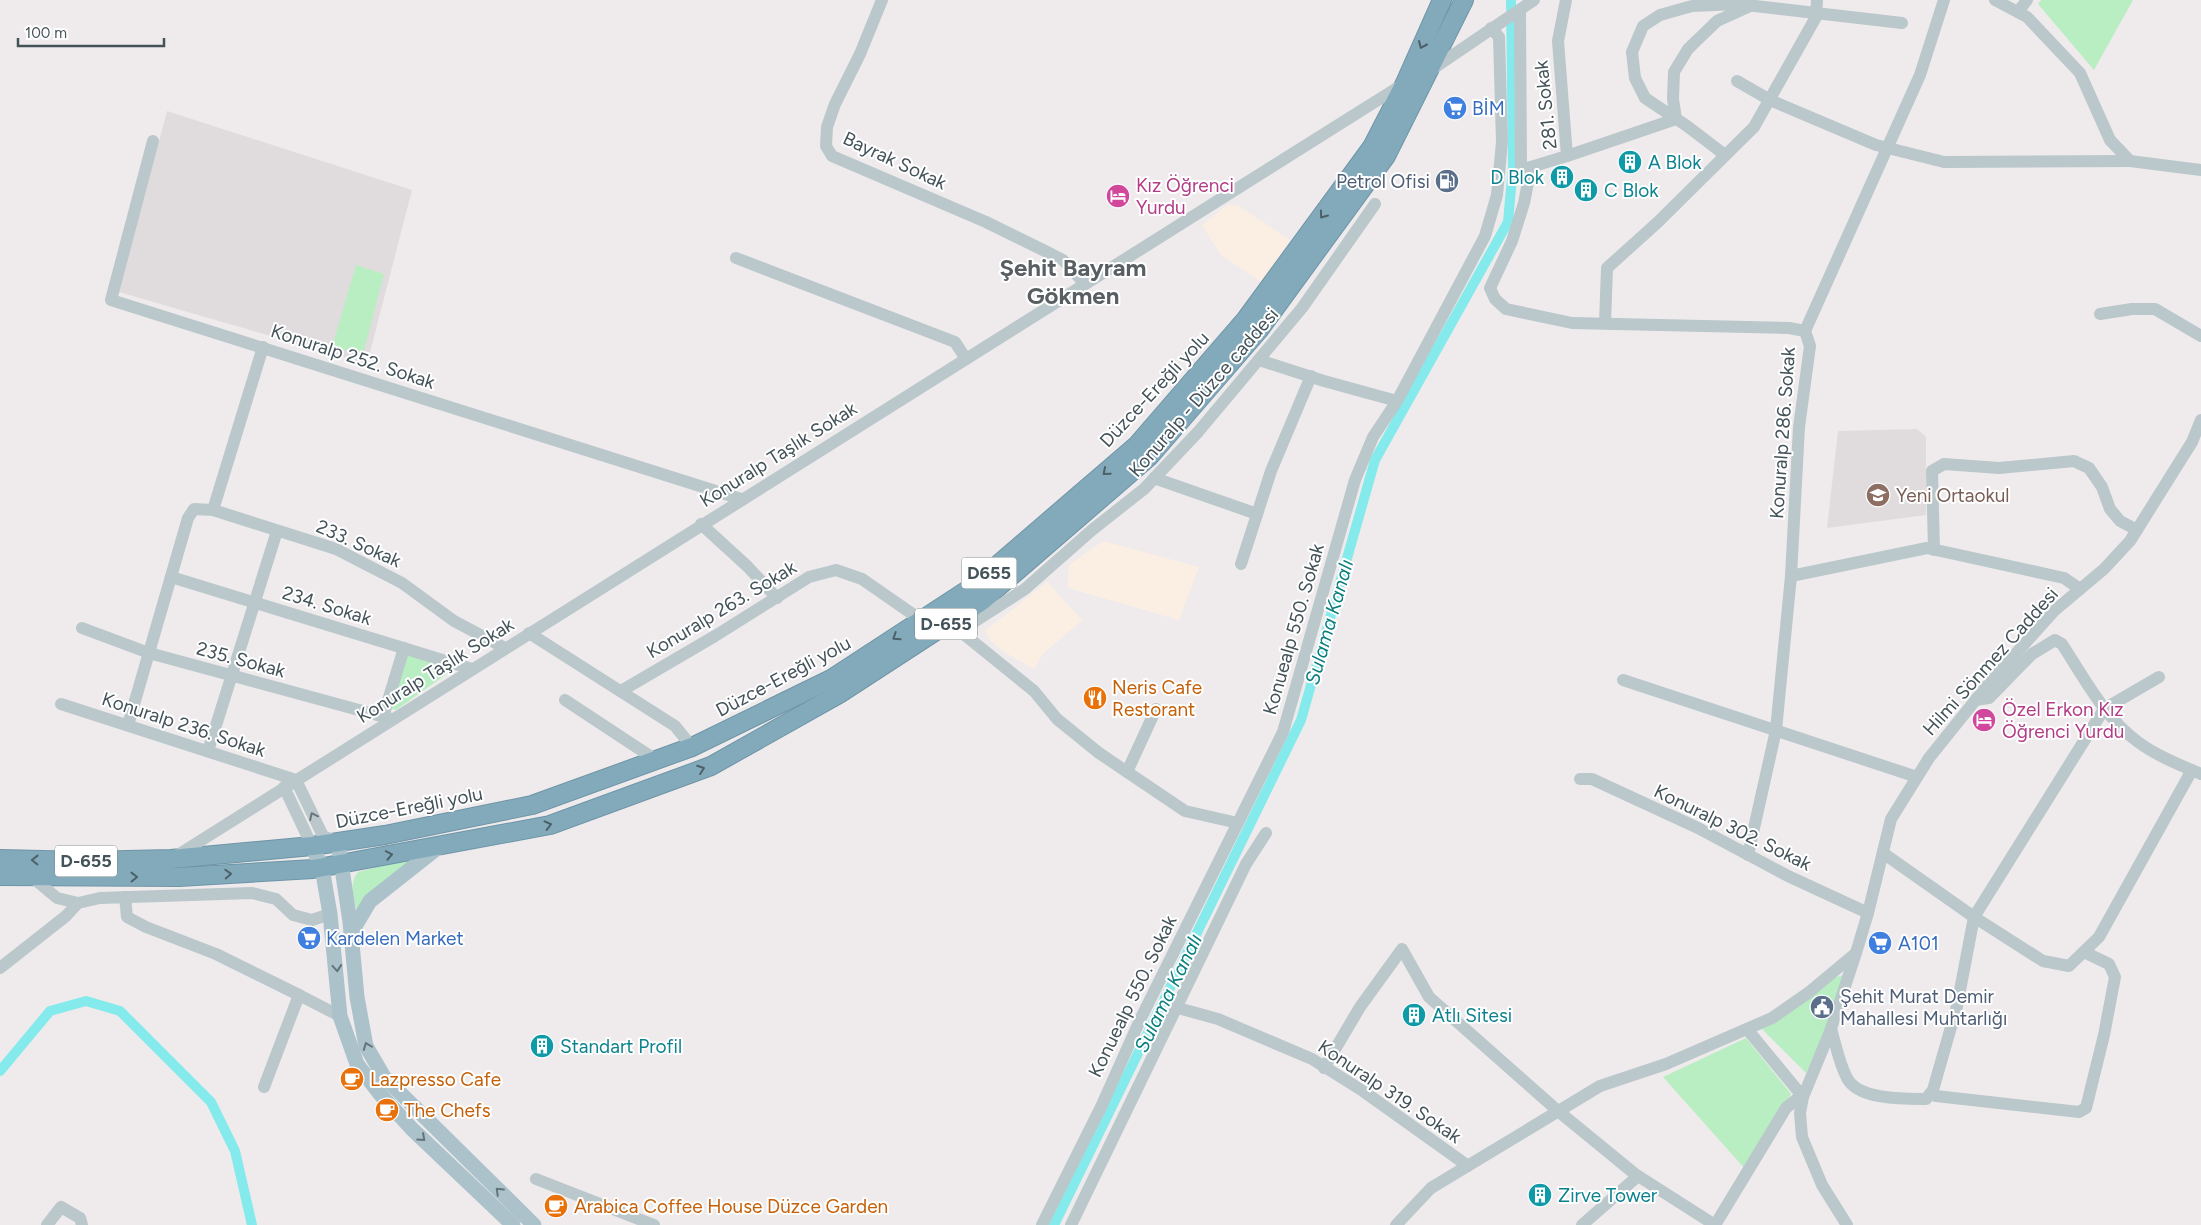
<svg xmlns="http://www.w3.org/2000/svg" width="2201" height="1225" font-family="Figtree,sans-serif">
	<rect width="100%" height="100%" fill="#efebec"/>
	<g fill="#fbefe3">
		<polygon points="1227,205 1237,205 1290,240 1261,282 1221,255 1202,225"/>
		<polygon points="1103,541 1199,567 1179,620 1068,588 1069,565"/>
		<polygon points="1047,582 1082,620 1042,655 1034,669 1006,653 992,642 985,631"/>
	</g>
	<g fill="#e0dcde">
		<polygon points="167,111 412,190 367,364 119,292"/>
		<polygon points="1917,429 1926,437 1926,515 1827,528 1838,431"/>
	</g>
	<g fill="#b8eec2">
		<polygon points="2041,0 2133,0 2094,70 2038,4"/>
		<polygon points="356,265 384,274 363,354 332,347"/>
		<polygon points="406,654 455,668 396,710 390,708"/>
		<path d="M 413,858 L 357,913 C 355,900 348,883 358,872 Z"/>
		<polygon points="1843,975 1833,1015 1806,1073 1761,1028 1834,978"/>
		<polygon points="1746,1038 1791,1094 1746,1170 1663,1077"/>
	</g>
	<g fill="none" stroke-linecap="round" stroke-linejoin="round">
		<g stroke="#85eaeb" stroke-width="10">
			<polyline points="0,1071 50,1011 86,1001 120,1011 211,1102 235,1151 252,1225"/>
			<polyline points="1054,1225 1301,720 1375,460 1508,222 1513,167 1511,0"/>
		</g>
		<g stroke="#6e95a7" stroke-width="20">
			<g id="highway">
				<polyline points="0,859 84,861 171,859 312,846 385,835 532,805 692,747 831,679 972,587 1137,445 1246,319 1372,147 1405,83 1442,0"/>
				<polyline points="0,876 179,877 313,869 550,825 711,766 839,694 982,601 1149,457 1259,330 1386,156 1464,0"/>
			</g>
		</g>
		<g stroke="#bac7cb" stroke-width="12">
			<polyline points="882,0 860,54 835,104 827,127 826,146 832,156 986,222 1045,251 1063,260 1085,284"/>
			<polyline points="1566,0 1558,41 1567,156 1676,119 1673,99 1674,72 1688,49 1717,21 1750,6"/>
			<polyline points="1995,0 2027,17 2080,73 2110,140 2130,161 2201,170"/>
			<polyline points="1520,10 1521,170 1567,156"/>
			<polyline points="2018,12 2027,0"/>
			<polyline points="1431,70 1534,0"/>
			<polyline points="1737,81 1770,100 1876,145 1944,162 2130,161"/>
			<polyline points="153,141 111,300 741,499"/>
			<polyline points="1725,155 1687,126 1645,98 1635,78 1632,52 1643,26 1660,15 1692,6 1738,4 1902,23"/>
			<polyline points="1531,167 1524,203 1512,241 1490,288 1495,299 1506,309 1572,323 1789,328 1805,331 1810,346 1799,427 1791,576 1927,548 2064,578 2080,589"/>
			<polyline points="736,258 955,342 966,359"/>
			<polyline points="2100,314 2132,309 2155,309 2201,336"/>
			<polyline points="1605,323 1607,268 1658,222 1754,127 1816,17 1817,0"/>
			<polyline points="1805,331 1920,75 1944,0"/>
			<polyline points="1259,360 1324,381 1397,401"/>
			<polyline points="1154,478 1257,514"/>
			<polyline points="213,510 263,347"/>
			<polyline points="701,524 747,566 777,598"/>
			<polyline points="1934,550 1932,471 1944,464 1999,468 2074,461 2089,468 2102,487 2110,509 2120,521 2137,530"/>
			<polyline points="1241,564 1271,471 1311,376"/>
			<polyline points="171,577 472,669"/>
			<polyline points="955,627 1034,691 1057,719 1099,753 1185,811 1238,823"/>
			<polyline points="82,628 149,653 392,719"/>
			<polyline points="960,631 1025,589 1092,530 1144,489 1198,432 1302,308 1375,204"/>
			<polyline points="529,633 675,726 692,747"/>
			<polyline points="1623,680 1917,777"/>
			<polyline points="621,691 715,636 809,577 836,570 862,579 921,620"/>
			<polyline points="565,700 656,760"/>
			<path d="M 1975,700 L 1989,698 L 2032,654 L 2055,640 L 2062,644 C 2084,678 2105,718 2138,742 C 2157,756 2180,765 2201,774"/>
			<polyline points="61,704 296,780 323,836 338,842"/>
			<polyline points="383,717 404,648"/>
			<polyline points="128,725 188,518 194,509 213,510 336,549 402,583 454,621 505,648"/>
			<polyline points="208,751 277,531"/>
			<polyline points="1127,772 1156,709"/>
			<polyline points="1580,779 1592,779 1698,828 1788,876 1868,913"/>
			<polyline points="284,787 312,846"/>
			<polyline points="1883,853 1974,917 2043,961 2069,966 2099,937 2192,770"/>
			<polyline points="1748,855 1776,730 1791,576"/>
			<polyline points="173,858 1405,83"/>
			<polyline points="32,877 57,898 78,903"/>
			<polyline points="125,897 127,917 146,927 216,954 299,995 264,1087"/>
			<polyline points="0,968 66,916 78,903 100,898 252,893 276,899 293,915 312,920 330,914"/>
			<polyline points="299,995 340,1016"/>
			<polyline points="1178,1008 1218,1019 1312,1059 1363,1091 1468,1166"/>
			<polyline points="1747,1029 1803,1097"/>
			<path d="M 1831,1029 C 1836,1045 1839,1063 1847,1078 C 1858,1100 1905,1099 1926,1099 L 1933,1090 L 1957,1006 L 1974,917 L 2104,709 L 2159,677"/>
			<polyline points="1324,1068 1360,1007 1402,949 1429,997 1558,1111 1635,1174 1715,1225"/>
			<polyline points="1931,1093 1936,1096 2079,1112 2086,1108 2104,1035 2115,977 2109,964 2084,952"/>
			<polyline points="536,1179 654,1225"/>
			<polyline points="47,1225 61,1207 80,1218 82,1225"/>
			<polyline points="1042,1225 1101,1107 1140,1020 1283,732 1355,480 1373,437 1397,401 1485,236 1497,195 1502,142 1499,37 1491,28"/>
			<polyline points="1071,1225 1246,864 1266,833"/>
			<polyline points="1396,1225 1431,1188 1600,1086 1666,1064 1772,1018 1808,993 1856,953"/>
			<polyline points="1582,1225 1638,1176"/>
			<polyline points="1715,1225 1786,1108 1802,1095"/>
			<polyline points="1847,1225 1822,1185 1802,1137 1800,1113 1803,1097 1831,1029 1856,953 1868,913 1891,819 1929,758 1986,687 2054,611 2104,569 2130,541 2192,442 2201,420"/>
		</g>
		<g stroke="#abc2cb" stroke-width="15">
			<polyline points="338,842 350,922 357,997 366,1046 384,1077 534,1225"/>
			<polyline points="312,846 322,868 330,914 340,1016 357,1064 380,1094 412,1129 513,1225"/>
			<polyline points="351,933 370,901 441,845"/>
		</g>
		<use href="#highway" stroke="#83aabb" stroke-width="18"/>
	</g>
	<defs><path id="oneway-chevron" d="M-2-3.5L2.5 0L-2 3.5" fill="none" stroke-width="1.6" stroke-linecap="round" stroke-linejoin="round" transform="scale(1.25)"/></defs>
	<g stroke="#4d6068">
		<use href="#oneway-chevron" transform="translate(1422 45) rotate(114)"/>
		<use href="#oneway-chevron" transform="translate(1323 215) rotate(126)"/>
		<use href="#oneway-chevron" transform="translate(1106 472) rotate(139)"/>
		<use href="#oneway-chevron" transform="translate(896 637) rotate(147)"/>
		<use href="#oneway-chevron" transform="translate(701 769) rotate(-20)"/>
		<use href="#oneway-chevron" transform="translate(548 825) rotate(-14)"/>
		<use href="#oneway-chevron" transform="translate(389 855) rotate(-11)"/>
		<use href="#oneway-chevron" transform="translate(35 860) rotate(-179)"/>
		<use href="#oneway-chevron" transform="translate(228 874) rotate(-3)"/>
		<use href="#oneway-chevron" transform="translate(134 877) rotate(-1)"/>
	</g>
	<use stroke="#67767b" href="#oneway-chevron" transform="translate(313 816) rotate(-116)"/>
	<g stroke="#63747b">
		<use href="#oneway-chevron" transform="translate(337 968) rotate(85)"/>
		<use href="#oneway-chevron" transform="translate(367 1046) rotate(-111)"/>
		<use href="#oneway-chevron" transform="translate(422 1138) rotate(42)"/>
		<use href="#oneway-chevron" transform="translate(499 1191) rotate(-136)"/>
	</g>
	<defs>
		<g id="supermarket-disc" transform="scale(1.25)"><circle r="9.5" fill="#3f7fe0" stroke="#fff"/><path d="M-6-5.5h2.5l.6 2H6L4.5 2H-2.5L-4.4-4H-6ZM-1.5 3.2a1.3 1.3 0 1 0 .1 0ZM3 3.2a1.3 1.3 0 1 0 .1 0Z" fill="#fff"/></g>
		<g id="building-disc" transform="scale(1.25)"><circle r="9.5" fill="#0f9aa8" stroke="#fff"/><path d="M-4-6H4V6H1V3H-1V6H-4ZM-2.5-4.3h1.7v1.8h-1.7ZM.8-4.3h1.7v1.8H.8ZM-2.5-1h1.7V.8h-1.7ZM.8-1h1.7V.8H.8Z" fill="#fff"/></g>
		<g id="fuel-disc" transform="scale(1.25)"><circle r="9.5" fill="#5c6f8a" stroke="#fff"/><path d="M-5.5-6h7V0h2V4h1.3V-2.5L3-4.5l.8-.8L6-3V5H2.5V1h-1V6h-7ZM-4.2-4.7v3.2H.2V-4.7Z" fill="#fff"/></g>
		<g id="hotel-disc" transform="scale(1.25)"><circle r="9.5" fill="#d1479c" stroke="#fff"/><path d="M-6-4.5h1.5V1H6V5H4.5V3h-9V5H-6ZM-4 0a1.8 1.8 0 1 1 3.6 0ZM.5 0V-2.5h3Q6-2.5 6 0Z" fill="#fff"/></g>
		<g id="school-disc" transform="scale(1.25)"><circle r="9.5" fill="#8d6e63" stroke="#fff"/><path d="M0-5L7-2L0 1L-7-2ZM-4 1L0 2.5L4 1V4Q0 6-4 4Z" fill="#fff"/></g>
		<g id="restaurant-disc" transform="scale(1.25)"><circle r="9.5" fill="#e8710a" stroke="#fff"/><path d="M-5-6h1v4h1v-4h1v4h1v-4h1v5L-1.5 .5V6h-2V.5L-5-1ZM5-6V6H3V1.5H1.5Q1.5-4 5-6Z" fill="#fff"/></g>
		<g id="civic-disc" transform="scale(1.25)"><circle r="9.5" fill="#5c6f8a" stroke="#fff"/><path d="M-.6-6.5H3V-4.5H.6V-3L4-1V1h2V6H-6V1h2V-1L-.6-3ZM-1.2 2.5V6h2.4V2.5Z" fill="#fff"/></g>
		<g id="cafe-disc" transform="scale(1.25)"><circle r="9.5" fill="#e8710a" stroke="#fff"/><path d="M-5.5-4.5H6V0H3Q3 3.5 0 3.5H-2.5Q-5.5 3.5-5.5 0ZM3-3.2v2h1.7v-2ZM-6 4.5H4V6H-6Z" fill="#fff"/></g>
	</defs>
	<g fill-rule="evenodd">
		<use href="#supermarket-disc" x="1455" y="108"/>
		<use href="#building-disc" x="1630" y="162"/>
		<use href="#building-disc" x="1562" y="177"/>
		<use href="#fuel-disc" x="1447" y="181"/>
		<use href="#building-disc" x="1586" y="190"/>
		<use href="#hotel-disc" x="1118" y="196"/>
		<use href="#school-disc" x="1878" y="495"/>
		<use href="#restaurant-disc" x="1095" y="698"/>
		<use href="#hotel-disc" x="1984" y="720"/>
		<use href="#supermarket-disc" x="309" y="938"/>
		<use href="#supermarket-disc" x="1880" y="943"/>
		<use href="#civic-disc" x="1822" y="1007"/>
		<use href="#building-disc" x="1414" y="1015"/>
		<use href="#building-disc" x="542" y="1046"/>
		<use href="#cafe-disc" x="352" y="1079"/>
		<use href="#cafe-disc" x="387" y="1110"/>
		<use href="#building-disc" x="1540" y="1195"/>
		<use href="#cafe-disc" x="556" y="1206"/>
	</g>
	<g text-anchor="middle" stroke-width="4" stroke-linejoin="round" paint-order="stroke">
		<g fill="#fff" stroke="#7c878b" stroke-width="1">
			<rect x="961.5" y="557.5" width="55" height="31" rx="4"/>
			<rect x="915" y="608.5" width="62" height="31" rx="4"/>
			<rect x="55" y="845.5" width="62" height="31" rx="4"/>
		</g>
		<g font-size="18" font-weight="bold" fill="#445359">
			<text x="989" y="579">D655</text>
			<text x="946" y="630">D-655</text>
			<text x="86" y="867">D-655</text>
		</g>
		<g font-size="19" fill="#445359" stroke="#fff">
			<text transform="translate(1545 105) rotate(-96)" y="7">281. Sokak</text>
			<text transform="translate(895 160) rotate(25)" y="7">Bayrak Sokak</text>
			<text transform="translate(353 356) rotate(18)" y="7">Konuralp 252. Sokak</text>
			<text transform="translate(1154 389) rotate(-47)" y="7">Düzce-Ereğli yolu</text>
			<text transform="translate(1203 392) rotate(-49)" y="7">Konuralp - Düzce caddesi</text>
			<text transform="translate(1782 433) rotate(-86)" y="7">Konuralp 286. Sokak</text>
			<text transform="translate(778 454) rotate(-32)" y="7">Konuralp Taşlık Sokak</text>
			<text transform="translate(359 543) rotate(24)" y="7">233. Sokak</text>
			<text transform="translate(327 605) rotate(17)" y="7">234. Sokak</text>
			<text transform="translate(721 609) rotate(-31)" y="7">Konuralp 263. Sokak</text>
			<text transform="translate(1293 629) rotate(-74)" y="7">Konuealp 550. Sokak</text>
			<text transform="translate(241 659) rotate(15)" y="7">235. Sokak</text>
			<text transform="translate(1990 661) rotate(-48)" y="7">Hilmi Sönmez Caddesi</text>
			<text transform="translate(435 670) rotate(-32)" y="7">Konuralp Taşlık Sokak</text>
			<text transform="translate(783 676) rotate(-28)" y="7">Düzce-Ereğli yolu</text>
			<text transform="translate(184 724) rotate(18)" y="7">Konuralp 236. Sokak</text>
			<text transform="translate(409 807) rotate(-11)" y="7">Düzce-Ereğli yolu</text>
			<text transform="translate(1733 827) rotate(26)" y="7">Konuralp 302. Sokak</text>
			<text transform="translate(1132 996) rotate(-64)" y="7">Konuealp 550. Sokak</text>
			<text transform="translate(1390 1091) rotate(34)" y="7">Konuralp 319. Sokak</text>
		</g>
		<g font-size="19" fill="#366cbe" stroke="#fff" text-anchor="start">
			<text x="1472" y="115">BİM</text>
			<text x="326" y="945">Kardelen Market</text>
			<text x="1898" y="950">A101</text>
		</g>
		<g font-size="19" fill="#0d838f" stroke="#fff" text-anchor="start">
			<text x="1648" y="169">A Blok</text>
			<text x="1544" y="184" text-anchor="end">D Blok</text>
			<text x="1604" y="197">C Blok</text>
			<text x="1432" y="1022">Atlı Sitesi</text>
			<text x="560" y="1053">Standart Profil</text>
			<text x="1558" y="1202">Zirve Tower</text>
		</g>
		<g font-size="19" fill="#4e5e75" stroke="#fff" text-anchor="end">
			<text x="1430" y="188">Petrol Ofisi</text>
			<text x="1840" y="1003" text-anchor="start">Şehit Murat Demir<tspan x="1840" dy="22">Mahallesi Muhtarlığı</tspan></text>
		</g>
		<g font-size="19" fill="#b23c85" stroke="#fff" text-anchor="start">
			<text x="1136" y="192">Kız Öğrenci<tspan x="1136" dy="22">Yurdu</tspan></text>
			<text x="2002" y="716">Özel Erkon Kız<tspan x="2002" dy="22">Öğrenci Yurdu</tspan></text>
		</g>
		<g font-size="19" fill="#785e54" stroke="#fff" text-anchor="start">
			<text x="1896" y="502">Yeni Ortaokul</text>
		</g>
		<g font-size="19" fill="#c56008" stroke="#fff" text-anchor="start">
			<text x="1112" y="694">Neris Cafe<tspan x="1112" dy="22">Restorant</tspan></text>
			<text x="370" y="1086">Lazpresso Cafe</text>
			<text x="404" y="1117">The Chefs</text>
			<text x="574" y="1213">Arabica Coffee House Düzce Garden</text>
		</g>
		<g font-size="20" font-style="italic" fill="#0d7e7f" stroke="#fff">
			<text transform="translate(1329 622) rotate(-74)" y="7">Sulama Kanalı</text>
			<text transform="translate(1168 993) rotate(-64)" y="7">Sulama Kanalı</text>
		</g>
		<g font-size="24" font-weight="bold" fill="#585e61" stroke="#fff">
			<text x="1073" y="276">Şehit Bayram<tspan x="1073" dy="28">Gökmen</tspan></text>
		</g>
	</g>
	<path d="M18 38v8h146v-8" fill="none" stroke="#445359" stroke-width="2.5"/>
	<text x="25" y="38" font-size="15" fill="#445359" stroke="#ffffff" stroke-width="4" paint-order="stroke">100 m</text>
</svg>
